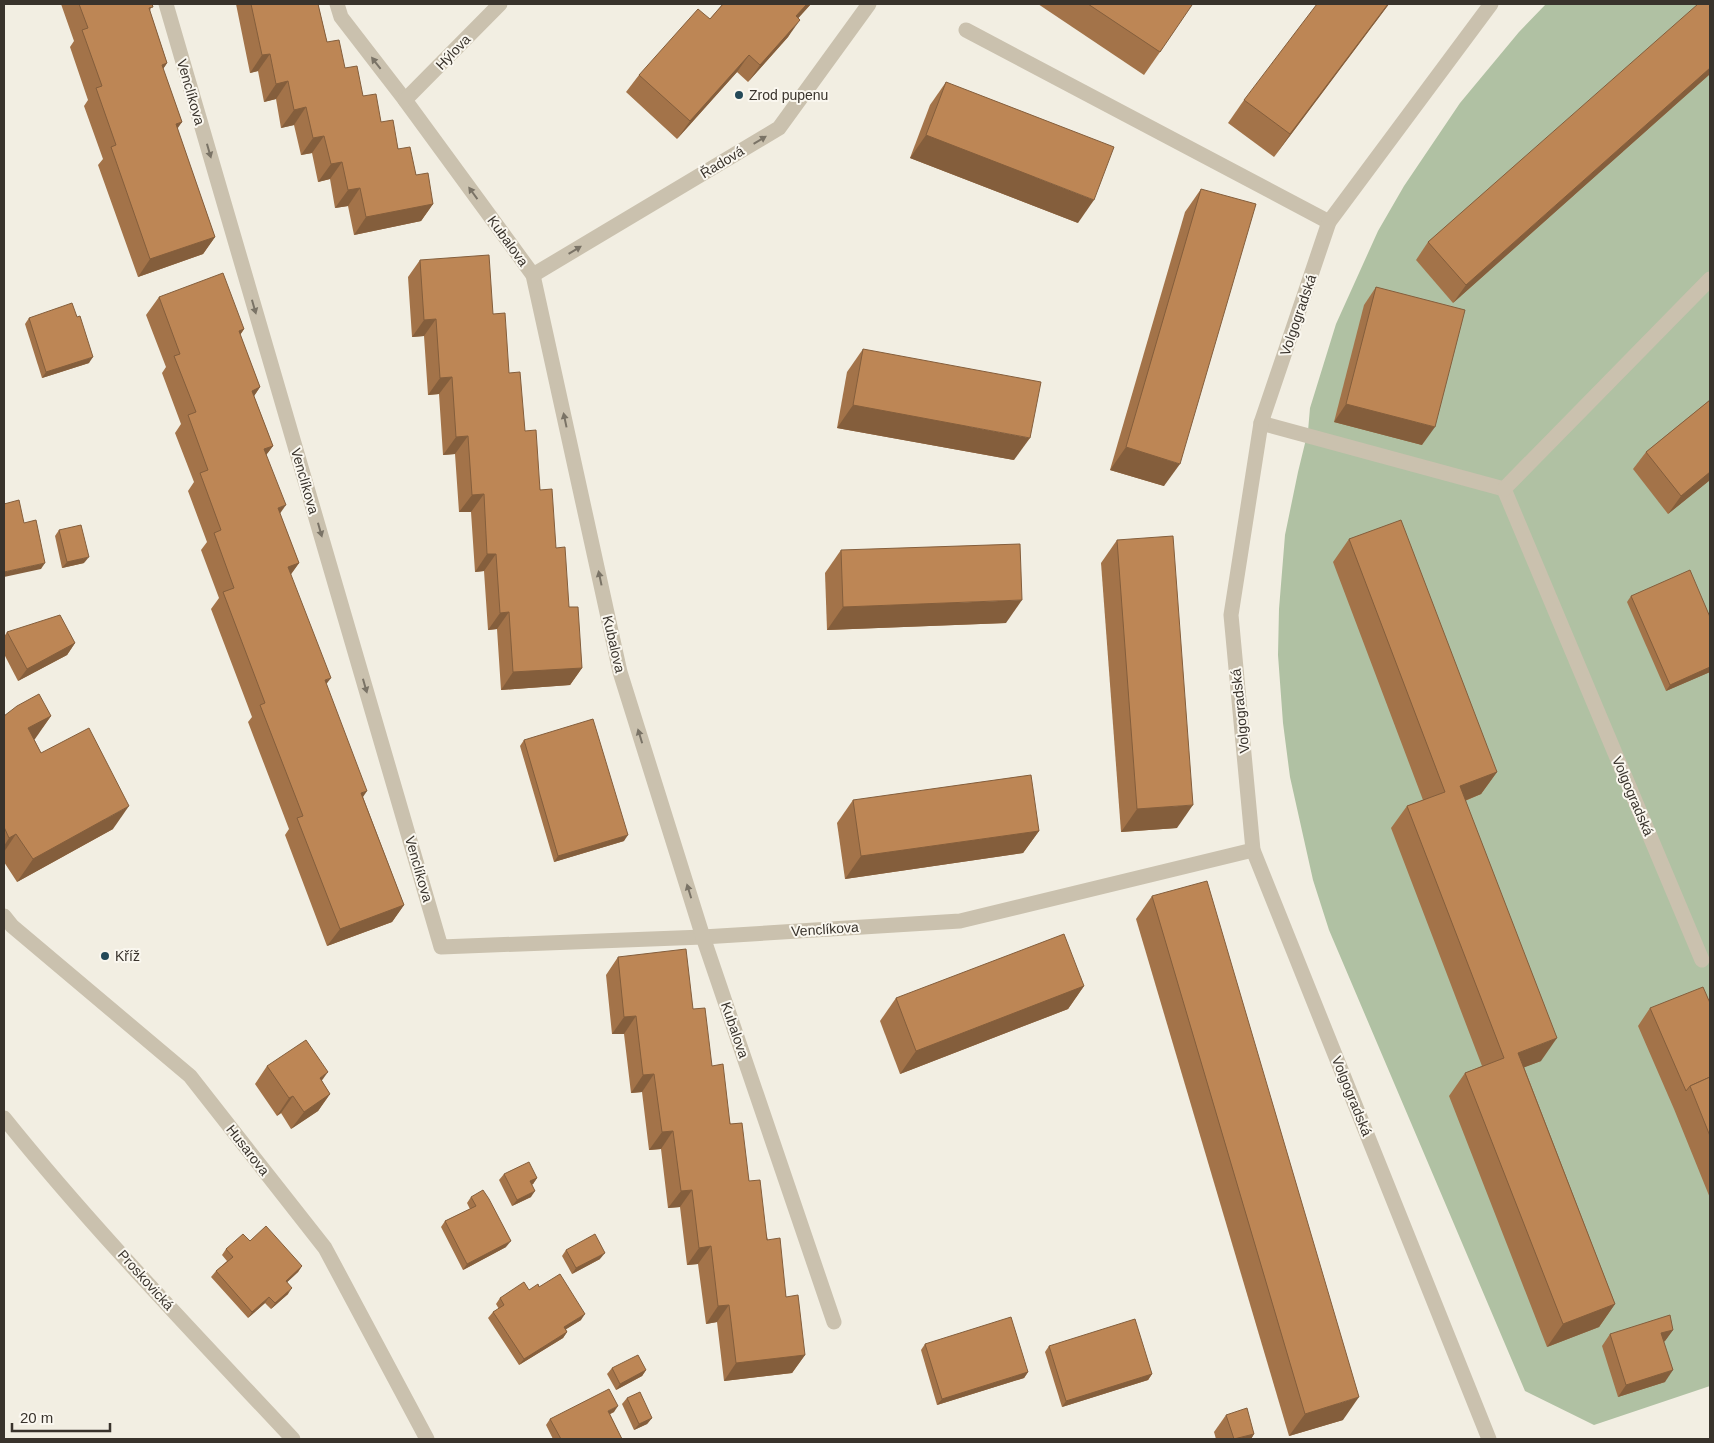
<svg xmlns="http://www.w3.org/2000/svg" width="1714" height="1443" font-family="Helvetica,sans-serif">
	<rect width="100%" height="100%" fill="#f2eee2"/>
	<polygon fill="#b0c1a3" points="1546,4 1710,4 1710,1386 1594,1425 1525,1391 1329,930 1313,880 1290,777 1283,723 1278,655 1279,609 1285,535 1298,472 1308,431 1310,408 1336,324 1378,231 1404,186 1460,103 1519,32"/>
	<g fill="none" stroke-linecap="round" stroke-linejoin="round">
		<g stroke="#cac1ae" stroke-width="15">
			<polyline points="166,4 441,947 703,937 960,921 1253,850"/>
			<polyline points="337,4 341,17 405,100 533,275 620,672 703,937 834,1322"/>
			<polyline points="966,30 1329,222"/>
			<polyline points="405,100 500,4"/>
			<polyline points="533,275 779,128 869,4"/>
			<polyline points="1261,423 1504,489"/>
			<polyline points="1504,489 1702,960"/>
			<polyline points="1504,489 1710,279"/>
			<polyline points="4,916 12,926 190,1076 325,1248 427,1439"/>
			<path d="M 4,1118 C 94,1230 195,1334 293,1439"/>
			<polyline points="1489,1439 1253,850 1231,615 1261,423 1329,222 1491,4"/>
		</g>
	</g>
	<g fill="#a37349">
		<polygon points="61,4 152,4 150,11 167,63 163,69 182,122 177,128 215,237 203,254 138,277 98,165 103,159 84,106 88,100 70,47 74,41"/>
		<polygon points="236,4 318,4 327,42 345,68 363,96 416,175 433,204 421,221 354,235 348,206 335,208 330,179 318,182 312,153 301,155 294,125 281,128 276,99 264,102 258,71 250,73"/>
		<polygon points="723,4 811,4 798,18 788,37 748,82 737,72 677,139 626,92 639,75 710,19"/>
		<polygon points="1038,4 1190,4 1160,52 1144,75"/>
		<polygon points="1389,4 1274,157 1228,123 1244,100"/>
		<polygon points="1710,4 1710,74 1453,303 1416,260 1428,242"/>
		<polygon points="946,82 1078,223 910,158 930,105"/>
		<polygon points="1201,189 1164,486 1110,470 1185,212"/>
		<polygon points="420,260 493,314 556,548 582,668 570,685 501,690 497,629 488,630 484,571 475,572 471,512 459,512 455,454 443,455 439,394 428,395 424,336 412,337 408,277"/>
		<polygon points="1376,287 1422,445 1334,422 1364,305"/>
		<polygon points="159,297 244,329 240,335 260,387 254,396 273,446 266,455 280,514 299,563 290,575 363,797 404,905 392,922 327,946 285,835 289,829 248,722 252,717 211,609 219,598 201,550 207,542 188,491 194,482 175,433 181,424 162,373 166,367 146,315"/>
		<polygon points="29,318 89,363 42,378 25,324"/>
		<polygon points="863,349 1014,460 837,428 847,372"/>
		<polygon points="1710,400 1710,480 1668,514 1633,469 1646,452"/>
		<polygon points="59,530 84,563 62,568 55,536"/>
		<polygon points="1349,539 1497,772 1481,794 1465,801 1541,1061 1524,1067 1615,1304 1599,1327 1547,1347 1449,1096 1465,1073 1482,1066 1391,828 1407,806 1423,800 1333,562"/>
		<polygon points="1117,540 1177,828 1121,832 1101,563"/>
		<polygon points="841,550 1006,623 827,630 825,573"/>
		<polygon points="1631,596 1710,617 1710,672 1666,691 1627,602"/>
		<polygon points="7,632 75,643 67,655 18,681 4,654 4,637"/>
		<polygon points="4,716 51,716 34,739 41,753 113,829 17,882 4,862"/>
		<polygon points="524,740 624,841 554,862 520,746"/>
		<polygon points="853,800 1039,831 1023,853 845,879 837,823"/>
		<polygon points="1152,896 1343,1420 1289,1436 1136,919"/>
		<polygon points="618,957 693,1009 712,1066 805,1355 792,1373 724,1381 717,1322 706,1324 698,1264 687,1265 680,1207 668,1208 661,1149 649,1150 642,1092 631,1093 624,1034 612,1034 606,975"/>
		<polygon points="1084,986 1068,1009 900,1074 880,1021 896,998"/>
		<polygon points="1710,1003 1710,1198 1674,1109 1638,1026 1650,1008"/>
		<polygon points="267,1066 322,1081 330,1094 318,1111 291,1129 281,1113 277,1116 255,1084"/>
		<polygon points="504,1174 537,1178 533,1184 531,1185 531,1197 512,1206 499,1180"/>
		<polygon points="471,1197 506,1247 463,1270 441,1227 445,1221 470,1209 467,1203"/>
		<polygon points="250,1241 302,1266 298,1272 287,1282 288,1294 271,1309 265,1303 248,1318 211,1277 216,1271 227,1261 222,1255 226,1249"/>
		<polygon points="566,1250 600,1259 572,1274 562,1256"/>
		<polygon points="539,1287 581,1320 566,1329 567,1332 563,1338 519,1365 488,1318 493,1312 499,1309 496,1304 500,1298"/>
		<polygon points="1673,1330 1664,1342 1665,1382 1618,1397 1602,1346 1610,1334"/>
		<polygon points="925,1344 1028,1372 1024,1378 937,1405 921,1350"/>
		<polygon points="1049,1346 1152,1374 1148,1380 1062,1407 1045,1352"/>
		<polygon points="612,1368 646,1370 642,1376 616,1390 607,1374"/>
		<polygon points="627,1398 652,1418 647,1424 634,1430 622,1404"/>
		<polygon points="614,1412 610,1414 622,1439 553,1439 546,1425 550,1419"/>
		<polygon points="1226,1415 1254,1434 1251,1439 1216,1439 1214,1432"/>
	</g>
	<g fill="#845e3c">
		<polygon points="807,4 811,4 784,34 796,16"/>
		<polygon points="1388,4 1389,4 1274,157 1290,134"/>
		<polygon points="800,20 788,37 748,82 760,65"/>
		<polygon points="270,54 258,71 250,73 262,55"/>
		<polygon points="749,55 737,72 677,139 690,121"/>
		<polygon points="167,63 155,81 162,65"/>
		<polygon points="1710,68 1710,74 1453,303 1466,285"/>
		<polygon points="288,81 276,99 264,102 276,84"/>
		<polygon points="306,107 294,125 281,128 294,110"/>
		<polygon points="182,122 170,139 176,124"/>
		<polygon points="926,135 1094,200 1078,223 910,158"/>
		<polygon points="324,136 312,153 301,155 313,138"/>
		<polygon points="342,162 330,179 318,182 331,164"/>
		<polygon points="360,188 348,206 335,208 348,190"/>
		<polygon points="433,204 421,221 354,235 366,217"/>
		<polygon points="215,237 203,254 138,277 150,259"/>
		<polygon points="436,319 424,336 412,337 424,320"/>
		<polygon points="244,329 232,347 239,331"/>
		<polygon points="93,357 89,363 42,378 46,372"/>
		<polygon points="452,377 439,394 428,395 440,378"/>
		<polygon points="260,387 248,405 252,391"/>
		<polygon points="1346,404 1435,427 1422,445 1334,422"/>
		<polygon points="853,405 1030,438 1014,460 837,428"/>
		<polygon points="468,436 455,454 443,455 456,437"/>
		<polygon points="273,446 260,463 264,449"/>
		<polygon points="1126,447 1180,464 1164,486 1110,470"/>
		<polygon points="1710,472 1710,480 1668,514 1681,496"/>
		<polygon points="484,494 471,512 459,512 472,495"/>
		<polygon points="286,505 274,522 278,508"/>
		<polygon points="487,554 496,554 484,571 475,572"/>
		<polygon points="89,557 84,563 62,568 67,562"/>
		<polygon points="45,563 41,569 4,577 4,572"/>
		<polygon points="299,563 287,580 288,567"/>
		<polygon points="1022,600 1006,623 827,630 843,607"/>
		<polygon points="509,612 497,629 488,630 500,613"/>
		<polygon points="75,643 67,655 18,681 27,669"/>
		<polygon points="1710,667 1710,672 1666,691 1670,685"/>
		<polygon points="582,668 570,685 501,690 513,672"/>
		<polygon points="331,678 318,695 325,680"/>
		<polygon points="51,716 35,739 12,751 28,728"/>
		<polygon points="1497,772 1481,794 1444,809 1460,786"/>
		<polygon points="367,791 355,809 361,793"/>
		<polygon points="1193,805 1177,828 1121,832 1137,809"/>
		<polygon points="129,806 113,829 17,882 33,859"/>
		<polygon points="1039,831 1023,853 845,879 861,856"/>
		<polygon points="16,834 4,852 4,846 9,838"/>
		<polygon points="628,835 624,841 554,862 558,856"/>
		<polygon points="404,905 392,922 327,946 340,929"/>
		<polygon points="1084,986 1068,1009 900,1074 916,1051"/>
		<polygon points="636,1016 624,1034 612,1034 624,1017"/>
		<polygon points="1557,1038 1541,1061 1502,1076 1518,1053"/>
		<polygon points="328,1072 315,1090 320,1078"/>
		<polygon points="654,1074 642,1092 631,1093 643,1075"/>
		<polygon points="330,1094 318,1111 291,1129 304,1112"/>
		<polygon points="293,1096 281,1113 277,1116 289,1098"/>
		<polygon points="673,1131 661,1149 649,1150 662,1132"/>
		<polygon points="537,1178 533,1184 526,1188 530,1181"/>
		<polygon points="692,1190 680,1207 668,1208 681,1191"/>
		<polygon points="535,1191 531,1197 512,1206 517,1200"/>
		<polygon points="511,1241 506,1247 463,1270 467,1264"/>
		<polygon points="711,1246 698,1264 687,1265 699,1248"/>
		<polygon points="605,1253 600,1259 572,1274 576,1268"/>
		<polygon points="302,1266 298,1272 282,1287 286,1281"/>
		<polygon points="292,1288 288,1294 271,1309 275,1303"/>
		<polygon points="269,1297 265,1303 248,1318 252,1312"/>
		<polygon points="1615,1304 1599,1327 1547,1347 1563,1324"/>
		<polygon points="729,1305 717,1322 706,1324 718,1306"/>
		<polygon points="585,1314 581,1320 560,1333 564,1327"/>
		<polygon points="1673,1330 1665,1341 1653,1345 1661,1333"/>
		<polygon points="567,1332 563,1338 519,1365 524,1359"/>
		<polygon points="805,1355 792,1373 724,1381 736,1363"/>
		<polygon points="646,1370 642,1376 616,1390 620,1384"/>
		<polygon points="1673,1370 1665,1382 1618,1397 1626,1385"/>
		<polygon points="1028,1372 1024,1378 937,1405 942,1399"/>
		<polygon points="1152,1374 1148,1380 1062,1407 1066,1401"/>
		<polygon points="1359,1397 1343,1420 1289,1436 1305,1414"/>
		<polygon points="618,1406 614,1412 604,1417 608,1411"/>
		<polygon points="652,1418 647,1424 634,1430 639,1424"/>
		<polygon points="1254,1434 1251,1439 1236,1439"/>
	</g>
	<g fill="#bd8655" stroke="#845e3c">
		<polygon points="79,4 152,4 153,7 149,8 167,63 162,65 182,122 176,124 215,237 150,259 111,147 116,145 96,88 102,86 82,30 88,28"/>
		<polygon points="251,4 318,4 327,42 339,40 345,68 357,66 363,96 376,94 381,122 393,120 398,149 410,147 416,175 428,173 433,204 366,217 360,188 348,190 342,162 331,164 324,136 313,138 306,107 294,110 288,81 276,84 270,54 262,55"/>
		<polygon points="723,4 807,4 796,16 800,20 760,65 749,55 690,121 639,75 698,9 710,19"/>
		<polygon points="1088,4 1190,4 1192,5 1160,52"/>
		<polygon points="1317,4 1388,4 1290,134 1244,100"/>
		<polygon points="1698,4 1710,4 1710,68 1466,285 1428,242"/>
		<polygon points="946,82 1114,147 1094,200 926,135"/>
		<polygon points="1201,189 1256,204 1180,464 1126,447"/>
		<polygon points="489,255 493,314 505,313 509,373 520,372 525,431 536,430 540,490 552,489 556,548 565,547 569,607 578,607 582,668 513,672 509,612 500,613 496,554 487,554 484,494 472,495 468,436 456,437 452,377 440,378 436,319 424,320 420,260"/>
		<polygon points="223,273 244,329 239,331 260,387 252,391 273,446 264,449 286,505 278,508 299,563 288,567 331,678 325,680 367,791 361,793 404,905 340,929 297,818 303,816 260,705 265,703 223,592 234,588 214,533 221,530 200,473 208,470 188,415 196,412 174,356 180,354 159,297"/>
		<polygon points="1376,287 1465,310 1435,427 1346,404"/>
		<polygon points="72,303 77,317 80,316 93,357 46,372 29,318"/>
		<polygon points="863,349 1041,382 1030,438 853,405"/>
		<polygon points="1710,400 1710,472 1681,496 1646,452"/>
		<polygon points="19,500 24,523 36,520 45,563 4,572 4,504"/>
		<polygon points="1401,520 1497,772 1460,786 1557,1038 1518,1053 1615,1304 1563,1324 1465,1073 1504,1058 1407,806 1445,792 1349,539"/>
		<polygon points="81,525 89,557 67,562 59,530"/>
		<polygon points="1173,536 1193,805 1137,809 1117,540"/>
		<polygon points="1020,544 1022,600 843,607 841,550"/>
		<polygon points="1690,570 1710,617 1710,667 1670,685 1631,596"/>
		<polygon points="60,615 75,643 27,669 7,632"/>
		<polygon points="39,694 51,716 28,728 41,753 89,728 129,806 33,859 16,834 9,838 4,827 4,716 17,706"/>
		<polygon points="593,719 628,835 558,856 524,740"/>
		<polygon points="1031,775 1039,831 861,856 853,800"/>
		<polygon points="1207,881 1359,1397 1305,1414 1152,896"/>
		<polygon points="1064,934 1084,986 916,1051 896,998"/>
		<polygon points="686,949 693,1009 705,1008 712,1066 723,1064 730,1124 742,1123 749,1181 760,1180 767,1240 780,1238 786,1297 798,1295 805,1355 736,1363 729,1305 718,1306 711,1246 699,1248 692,1190 681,1191 673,1131 662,1132 654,1074 643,1075 636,1016 624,1017 618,957"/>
		<polygon points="1703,987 1710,1003 1710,1077 1690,1086 1686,1091 1650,1008"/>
		<polygon points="306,1040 328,1072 320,1078 330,1094 304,1112 293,1096 289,1098 267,1066"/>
		<polygon points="1710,1077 1710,1136 1690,1086"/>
		<polygon points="529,1162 537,1178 530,1181 535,1191 517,1200 504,1174"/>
		<polygon points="483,1190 489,1199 511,1241 467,1264 445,1221 476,1206 471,1197"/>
		<polygon points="266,1226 302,1266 286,1281 292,1288 275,1303 269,1297 252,1312 216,1271 233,1257 226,1249 243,1234 250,1241"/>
		<polygon points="595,1234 605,1253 576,1268 566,1250"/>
		<polygon points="560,1274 585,1314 564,1327 567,1332 524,1359 493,1312 504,1305 500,1298 524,1282 529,1290 538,1284 539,1287"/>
		<polygon points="1670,1315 1673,1330 1661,1333 1673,1370 1626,1385 1610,1334"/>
		<polygon points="1011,1317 1028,1372 942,1399 925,1344"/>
		<polygon points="1135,1319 1152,1374 1066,1401 1049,1346"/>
		<polygon points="638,1355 646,1370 620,1384 612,1368"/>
		<polygon points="609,1389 618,1406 608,1411 622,1439 561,1439 550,1419"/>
		<polygon points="640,1392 652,1418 639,1424 627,1398"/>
		<polygon points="1247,1408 1254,1434 1234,1439 1226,1415"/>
	</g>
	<defs><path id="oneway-solid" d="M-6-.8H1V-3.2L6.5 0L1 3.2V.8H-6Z" transform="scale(1.25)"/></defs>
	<g fill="#7a7366">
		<use href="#oneway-solid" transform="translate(376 63) rotate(-128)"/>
		<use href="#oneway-solid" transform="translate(760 140) rotate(-31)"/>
		<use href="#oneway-solid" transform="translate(209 151) rotate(74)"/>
		<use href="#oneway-solid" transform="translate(473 193) rotate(-126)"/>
		<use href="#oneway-solid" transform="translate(575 250) rotate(-31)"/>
		<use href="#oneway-solid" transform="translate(254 307) rotate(74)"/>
		<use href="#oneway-solid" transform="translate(565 420) rotate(-102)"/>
		<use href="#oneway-solid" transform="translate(320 530) rotate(74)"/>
		<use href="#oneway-solid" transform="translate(600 578) rotate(-102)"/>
		<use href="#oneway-solid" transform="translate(365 686) rotate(74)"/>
		<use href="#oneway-solid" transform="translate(640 736) rotate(-107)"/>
		<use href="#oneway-solid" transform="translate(689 891) rotate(-107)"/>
	</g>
	<g fill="#244958" stroke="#faf7ef" stroke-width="2">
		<circle cx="739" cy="95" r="5"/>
		<circle cx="105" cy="956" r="5"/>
	</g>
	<g text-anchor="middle" stroke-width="4" stroke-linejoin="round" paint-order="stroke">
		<g font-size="14" fill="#39332c" stroke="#faf7ef">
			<text transform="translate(453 52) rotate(-46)" y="5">Hýlova</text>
			<text transform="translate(191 92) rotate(74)" y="5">Venclíkova</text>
			<text transform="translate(722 162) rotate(-31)" y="5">Řadová</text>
			<text transform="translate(508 241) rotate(54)" y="5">Kubalova</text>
			<text transform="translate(1298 315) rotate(-71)" y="5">Volgogradská</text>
			<text transform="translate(305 481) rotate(74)" y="5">Venclíkova</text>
			<text transform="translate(614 644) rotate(77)" y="5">Kubalova</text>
			<text transform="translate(1240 711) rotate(-96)" y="5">Volgogradská</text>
			<text transform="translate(1633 796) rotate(67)" y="5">Volgogradská</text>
			<text transform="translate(419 869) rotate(74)" y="5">Venclíkova</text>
			<text transform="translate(825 929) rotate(-4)" y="5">Venclíkova</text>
			<text transform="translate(735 1030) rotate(71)" y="5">Kubalova</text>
			<text transform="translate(1352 1096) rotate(68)" y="5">Volgogradská</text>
			<text transform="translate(248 1150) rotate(52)" y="5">Husarova</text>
			<text transform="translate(146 1280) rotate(48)" y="5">Proskovická</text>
		</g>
		<g font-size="14" fill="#39332c" stroke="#faf7ef" text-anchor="start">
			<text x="749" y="100">Zrod pupenu</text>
			<text x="115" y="961">Kříž</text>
		</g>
	</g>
	<rect width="1714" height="1443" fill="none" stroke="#39332c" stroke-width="10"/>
	<path d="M12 1423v8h98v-8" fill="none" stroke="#39332c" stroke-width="2.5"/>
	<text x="20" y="1423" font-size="15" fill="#39332c" stroke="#faf7ef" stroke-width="4" paint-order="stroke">20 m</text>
</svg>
